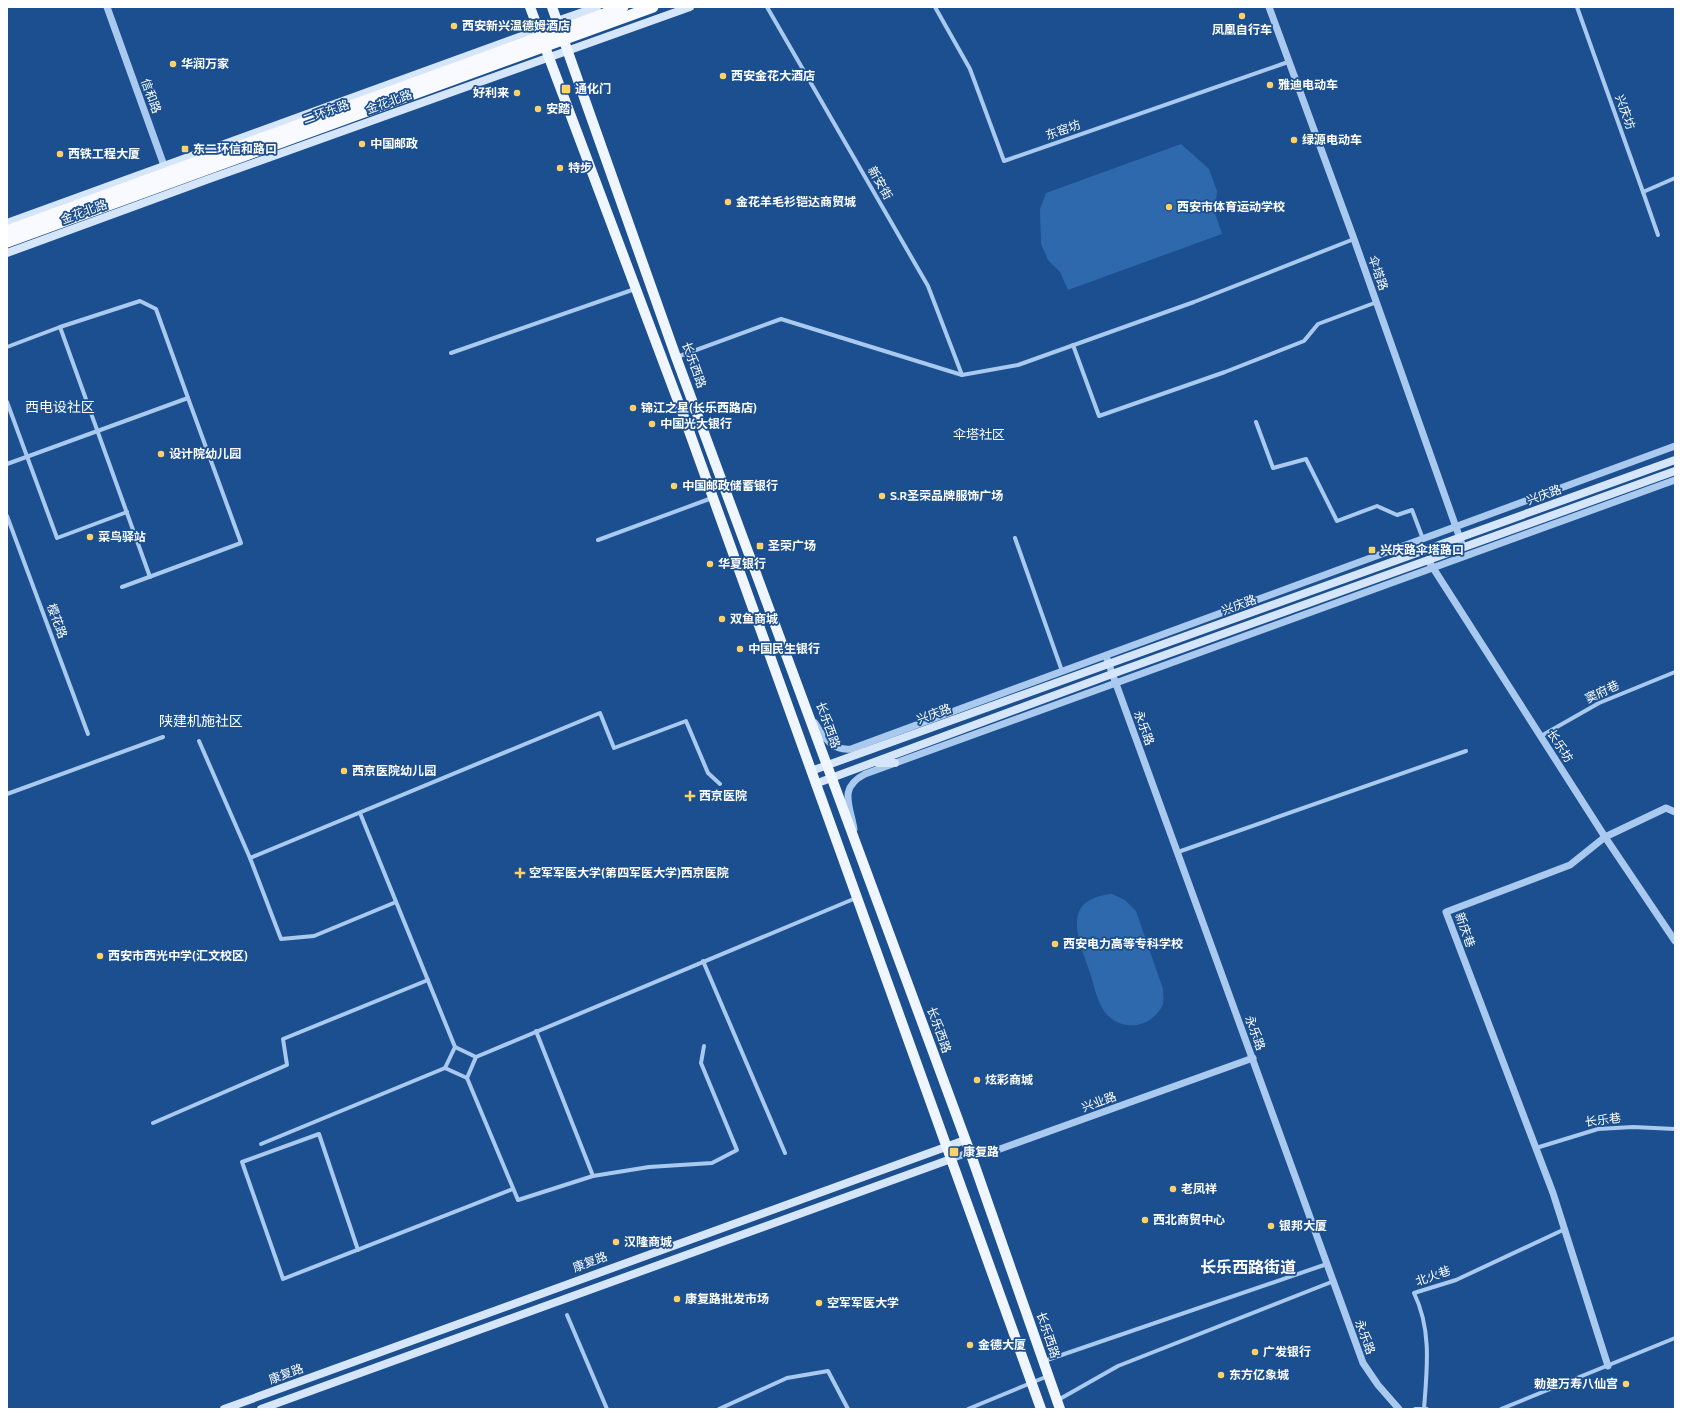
<svg xmlns="http://www.w3.org/2000/svg" width="1682" height="1416" font-family="Cabin,'Noto Sans SC',sans-serif">
	<rect width="100%" height="100%" fill="#1b4f8f"/>
	<g fill="#2e69ad">
		<polygon points="1181,144 1209,169 1217,191 1215,213 1222,234 1068,290 1060,272 1048,260 1041,244 1040,209 1046,193"/>
		<path d="M 1112,894 L 1125,900 L 1136,911 L 1163,989 C 1163,994 1164,1000 1163,1004 C 1152,1029 1120,1033 1104,1011 C 1097,1001 1094,985 1090,973 C 1079,940 1059,899 1112,894 Z"/>
	</g>
	<g fill="none" stroke-linecap="round" stroke-linejoin="round">
		<g stroke="#a9c9ee" stroke-width="4">
			<polyline points="767,7 928,286 962,375"/>
			<polyline points="935,7 970,69 1004,161 1288,62"/>
			<polyline points="1577,7 1643,192 1675,178"/>
			<polyline points="1643,192 1658,235"/>
			<polyline points="60,327 140,301 156,309 188,398"/>
			<polyline points="1073,345 1099,416 1225,372 1304,341 1318,324 1377,302"/>
			<polyline points="7,347 60,327 150,577"/>
			<polyline points="451,353 635,289"/>
			<polyline points="677,357 781,319 962,375 1018,365 1194,302 1354,239"/>
			<polyline points="7,402 57,538 127,512"/>
			<polyline points="1256,422 1273,468 1306,459 1337,521 1377,506 1397,515 1412,510 1423,539"/>
			<polyline points="7,464 188,398 241,543 122,587"/>
			<polyline points="7,516 88,734"/>
			<polyline points="1015,538 1062,671"/>
			<polyline points="598,540 712,498"/>
			<polyline points="1541,736 1599,703 1675,672"/>
			<polyline points="199,741 250,858 281,939 314,936 396,902"/>
			<polyline points="7,794 163,737"/>
			<polyline points="360,813 455,1047"/>
			<polyline points="1178,852 1466,751"/>
			<polyline points="250,858 600,713 614,748 686,721 708,773 720,784"/>
			<polyline points="703,961 785,1153"/>
			<polyline points="536,1031 593,1176 649,1167 712,1163 737,1150 701,1063 704,1046"/>
			<polyline points="476,1057 455,1047 445,1068 467,1078 476,1057 856,898"/>
			<polyline points="467,1078 518,1200 593,1176"/>
			<polyline points="153,1123 287,1065 283,1039 428,980"/>
			<polyline points="261,1144 445,1068"/>
			<polyline points="1536,1148 1598,1129 1633,1127 1675,1129"/>
			<polyline points="358,1250 319,1134 242,1162 283,1279 513,1189"/>
			<polyline points="567,1315 607,1409"/>
			<polyline points="1044,1361 1327,1264"/>
			<polyline points="1058,1400 1118,1366 1334,1281"/>
			<polyline points="719,1409 787,1378 828,1371 848,1409"/>
			<polyline points="968,1409 1048,1376"/>
			<polyline points="1415,1409 1427,1409"/>
			<path d="M 1424,1409 C 1427,1369 1432,1330 1414,1293 L 1456,1280 L 1565,1229"/>
			<polyline points="1501,1409 1675,1338"/>
		</g>
		<g stroke="#a9c9ee" stroke-width="7">
			<polyline points="107,7 166,171"/>
			<polyline points="1269,7 1354,239 1463,547"/>
			<polyline points="1428,560 1605,837 1675,941"/>
			<polyline points="1107,659 1363,1363 1378,1385 1399,1409"/>
			<path d="M 815,723 C 823,737 833,751 851,749 L 1675,446"/>
			<path d="M 854,829 C 850,805 838,788 865,774 L 1675,480"/>
			<polyline points="951,1159 970,1152 989,1153 1253,1058"/>
			<polyline points="1608,1366 1553,1193 1446,912 1570,865 1605,837 1666,808 1675,812"/>
		</g>
		<g stroke="#d6e6fa" stroke-width="8">
			<polyline points="7,223 538,30 557,21 597,7"/>
			<polyline points="7,253 209,179 690,7"/>
			<polyline points="878,763 895,763"/>
			<polyline points="811,771 1675,460"/>
			<polyline points="815,784 1112,674 1675,471"/>
			<polyline points="224,1409 965,1140"/>
			<polyline points="261,1409 951,1159"/>
		</g>
		<g stroke="#f0f6ff" stroke-width="10">
			<polyline points="530,7 684,417 1041,1409"/>
			<polyline points="552,7 676,357 970,1152 1060,1409"/>
		</g>
		<g stroke="#f8faff" stroke-width="11">
			<polyline points="7,231 623,7"/>
			<polyline points="7,242 653,7"/>
		</g>
	</g>
	<g fill="#ffd166" stroke="#1b4f8f" stroke-width="1.5">
		<circle cx="1242" cy="16" r="4"/>
		<circle cx="454" cy="26" r="4"/>
		<circle cx="173" cy="64" r="4"/>
		<circle cx="723" cy="76" r="4"/>
		<circle cx="1270" cy="85" r="4"/>
		<rect x="561" y="84" width="10" height="10" rx="2"/>
		<circle cx="517" cy="93" r="4"/>
		<circle cx="538" cy="109" r="4"/>
		<circle cx="1294" cy="140" r="4"/>
		<circle cx="362" cy="144" r="4"/>
		<rect x="181" y="145" width="8" height="8" rx="2"/>
		<circle cx="60" cy="154" r="4"/>
		<circle cx="560" cy="168" r="4"/>
		<circle cx="728" cy="202" r="4"/>
		<circle cx="1169" cy="207" r="4"/>
		<circle cx="633" cy="408" r="4"/>
		<circle cx="652" cy="424" r="4"/>
		<circle cx="161" cy="454" r="4"/>
		<circle cx="674" cy="486" r="4"/>
		<circle cx="882" cy="496" r="4"/>
		<circle cx="90" cy="537" r="4"/>
		<rect x="756" y="542" width="8" height="8" rx="2"/>
		<rect x="1368" y="546" width="8" height="8" rx="2"/>
		<circle cx="710" cy="564" r="4"/>
		<circle cx="722" cy="619" r="4"/>
		<circle cx="740" cy="649" r="4"/>
		<circle cx="344" cy="771" r="4"/>
		<path d="M688 790h4v4h4v4h-4v4h-4v-4h-4v-4h4z"/>
		<path d="M518 867h4v4h4v4h-4v4h-4v-4h-4v-4h4z"/>
		<circle cx="1055" cy="944" r="4"/>
		<circle cx="100" cy="956" r="4"/>
		<circle cx="977" cy="1080" r="4"/>
		<rect x="949" y="1147" width="10" height="10" rx="2"/>
		<circle cx="1173" cy="1189" r="4"/>
		<circle cx="1145" cy="1220" r="4"/>
		<circle cx="1271" cy="1226" r="4"/>
		<circle cx="616" cy="1242" r="4"/>
		<circle cx="677" cy="1299" r="4"/>
		<circle cx="819" cy="1303" r="4"/>
		<circle cx="970" cy="1345" r="4"/>
		<circle cx="1255" cy="1352" r="4"/>
		<circle cx="1221" cy="1375" r="4"/>
		<circle cx="1626" cy="1384" r="4"/>
	</g>
	<g text-anchor="middle" stroke-width="3.5" stroke-linejoin="round" paint-order="stroke">
		<g font-size="12" font-weight="bold" fill="#fff" stroke="#1b4f8f" text-anchor="start">
			<text x="462" y="30">西安新兴温德姆酒店</text>
			<text x="1242" y="34" text-anchor="middle">凤凰自行车</text>
			<text x="181" y="68">华润万家</text>
			<text x="731" y="80">西安金花大酒店</text>
			<text x="1278" y="89">雅迪电动车</text>
			<text x="575" y="93">通化门</text>
			<text x="509" y="97" text-anchor="end">好利来</text>
			<text x="546" y="113">安踏</text>
			<text x="1302" y="144">绿源电动车</text>
			<text x="370" y="148">中国邮政</text>
			<text x="193" y="153">东二环信和路口</text>
			<text x="68" y="158">西铁工程大厦</text>
			<text x="568" y="172">特步</text>
			<text x="736" y="206">金花羊毛衫铠达商贸城</text>
			<text x="1177" y="211">西安市体育运动学校</text>
			<text x="641" y="412">锦江之星(长乐西路店)</text>
			<text x="660" y="428">中国光大银行</text>
			<text x="169" y="458">设计院幼儿园</text>
			<text x="682" y="490">中国邮政储蓄银行</text>
			<text x="890" y="500">S.R圣荣品牌服饰广场</text>
			<text x="98" y="541">菜鸟驿站</text>
			<text x="768" y="550">圣荣广场</text>
			<text x="1380" y="554">兴庆路伞塔路口</text>
			<text x="718" y="568">华夏银行</text>
			<text x="730" y="623">双鱼商城</text>
			<text x="748" y="653">中国民生银行</text>
			<text x="352" y="775">西京医院幼儿园</text>
			<text x="699" y="800">西京医院</text>
			<text x="529" y="877">空军军医大学(第四军医大学)西京医院</text>
			<text x="1063" y="948">西安电力高等专科学校</text>
			<text x="108" y="960">西安市西光中学(汇文校区)</text>
			<text x="985" y="1084">炫彩商城</text>
			<text x="963" y="1156">康复路</text>
			<text x="1181" y="1193">老凤祥</text>
			<text x="1153" y="1224">西北商贸中心</text>
			<text x="1279" y="1230">银邦大厦</text>
			<text x="624" y="1246">汉隆商城</text>
			<text x="685" y="1303">康复路批发市场</text>
			<text x="827" y="1307">空军军医大学</text>
			<text x="978" y="1349">金德大厦</text>
			<text x="1263" y="1356">广发银行</text>
			<text x="1229" y="1379">东方亿象城</text>
			<text x="1618" y="1388" text-anchor="end">勅建万寿八仙宫</text>
		</g>
		<g font-size="12" fill="#fff" stroke="#1b4f8f">
			<text transform="translate(151 96) rotate(70)" y="4">信和路</text>
			<text transform="translate(389 102) rotate(-20)" y="4">金花北路</text>
			<text transform="translate(326 112) rotate(-20)" y="4">二环东路</text>
			<text transform="translate(1625 112) rotate(70)" y="4">兴庆坊</text>
			<text transform="translate(1063 130) rotate(-19)" y="4">东窑坊</text>
			<text transform="translate(880 183) rotate(60)" y="4">新安街</text>
			<text transform="translate(84 212) rotate(-20)" y="4">金花北路</text>
			<text transform="translate(1378 273) rotate(71)" y="4">伞塔路</text>
			<text transform="translate(694 365) rotate(70)" y="4">长乐西路</text>
			<text transform="translate(1544 495) rotate(-20)" y="4">兴庆路</text>
			<text transform="translate(1239 605) rotate(-20)" y="4">兴庆路</text>
			<text transform="translate(57 621) rotate(70)" y="4">樱花路</text>
			<text transform="translate(1602 692) rotate(-25)" y="4">窦府巷</text>
			<text transform="translate(934 714) rotate(-20)" y="4">兴庆路</text>
			<text transform="translate(828 725) rotate(70)" y="4">长乐西路</text>
			<text transform="translate(1144 728) rotate(70)" y="4">永乐路</text>
			<text transform="translate(1560 746) rotate(57)" y="4">长乐坊</text>
			<text transform="translate(1465 930) rotate(71)" y="4">新庆巷</text>
			<text transform="translate(939 1030) rotate(70)" y="4">长乐西路</text>
			<text transform="translate(1255 1033) rotate(70)" y="4">永乐路</text>
			<text transform="translate(1099 1102) rotate(-20)" y="4">兴业路</text>
			<text transform="translate(1603 1120) rotate(-7)" y="4">长乐巷</text>
			<text transform="translate(590 1262) rotate(-20)" y="4">康复路</text>
			<text transform="translate(1433 1276) rotate(-19)" y="4">北火巷</text>
			<text transform="translate(1048 1335) rotate(71)" y="4">长乐西路</text>
			<text transform="translate(1365 1337) rotate(70)" y="4">永乐路</text>
			<text transform="translate(286 1374) rotate(-20)" y="4">康复路</text>
		</g>
		<g font-size="13" fill="#fff" stroke="#1b4f8f">
			<text x="979" y="439">伞塔社区</text>
		</g>
		<g font-size="14" fill="#fff" stroke="#1b4f8f">
			<text x="60" y="412">西电设社区</text>
			<text x="201" y="726">陕建机施社区</text>
		</g>
		<g font-size="16" font-weight="bold" fill="#fff" stroke="#1b4f8f">
			<text x="1248" y="1273">长乐西路街道</text>
		</g>
	</g>
	<rect width="1682" height="1416" fill="none" stroke="#ffffff" stroke-width="16"/>
</svg>
